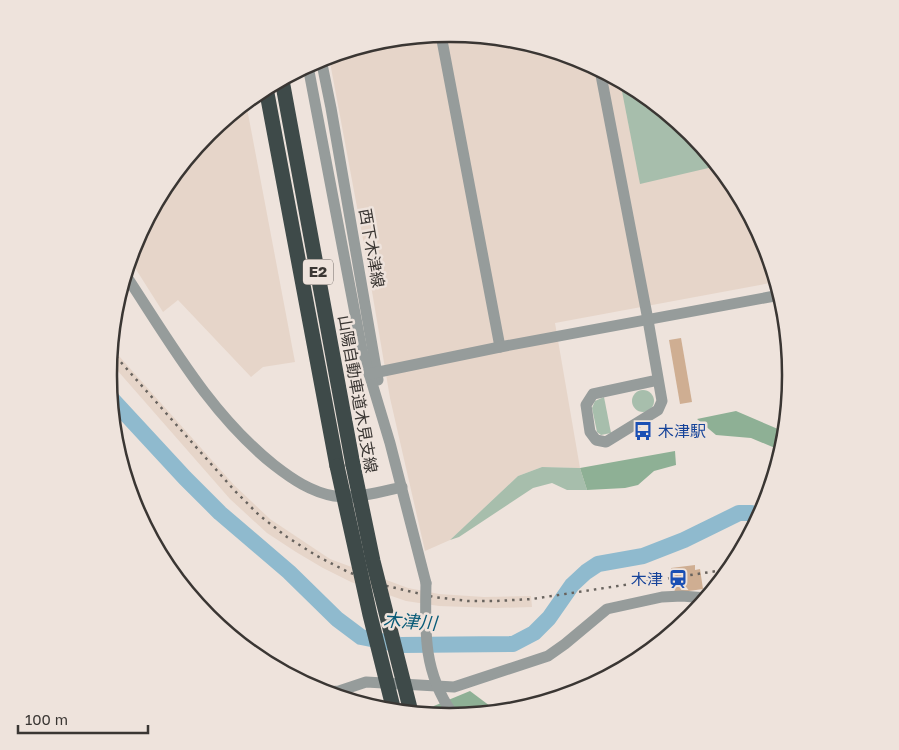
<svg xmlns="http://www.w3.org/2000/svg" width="899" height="750" font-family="'Golos Text','Noto Sans JP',sans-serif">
	<rect width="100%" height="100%" fill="#eee3dc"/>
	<g fill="#e6d5c9">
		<polygon points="450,34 516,40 580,60 639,91 691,134 733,186 765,245 776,282 555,323 580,468 542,467 518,476 450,540 425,551 390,398 365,250 329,57 383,40"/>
		<polygon points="246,103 295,362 263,367 251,377 178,300 163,312 130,260 134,244 166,185 208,134"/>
		<polygon points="111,347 234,485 270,519 330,559 408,588 439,594 484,597 531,596 532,607 495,608 439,606 406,601 351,582 323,568 296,552 267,533 230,499 110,362"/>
	</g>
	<g fill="#a7beac">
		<polygon points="620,81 639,91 691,134 717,166 640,184"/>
		<circle cx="643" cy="401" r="11"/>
		<polygon points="604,397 611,433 601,435 597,432 592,408 595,401"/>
		<polygon points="542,467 580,468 587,490 567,490 552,483 533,488 459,537 450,540 518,476"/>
	</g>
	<g fill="#8eb095">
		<polygon points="736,411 785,432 781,453 775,448 751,438 716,435 697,419"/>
		<polygon points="675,451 676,465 654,471 638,485 625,488 587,490 580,468"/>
		<polygon points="470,691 498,712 449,716 417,713"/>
	</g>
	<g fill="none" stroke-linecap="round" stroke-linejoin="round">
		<polyline stroke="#8fbace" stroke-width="16" points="111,398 185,478 220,513 289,572 337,619 361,637 401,645 513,644 534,633 549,618 572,585 586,572 598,564 643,556 684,540 739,513 751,513 758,518"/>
	</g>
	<g fill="#cfae92">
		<polygon points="681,338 692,402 680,404 669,340"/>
		<polygon points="695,565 695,570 700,569 703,589 675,593 671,568"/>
	</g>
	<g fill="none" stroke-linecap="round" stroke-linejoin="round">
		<g stroke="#969c9b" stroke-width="11">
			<polyline points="441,35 500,347"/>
			<polyline points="321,59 331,108 378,380"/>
			<polyline points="308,66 362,350 390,443 426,583"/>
			<polyline points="600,70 648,320 662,401 658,410 606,442 596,440 590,432 586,405 593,394 658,380"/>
			<path d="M 125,274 C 170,342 210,414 274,465 C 292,479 311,492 334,496 C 356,499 380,492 402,487"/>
			<polyline points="369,374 500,347 780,295"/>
			<polyline points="325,692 339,691 366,682 454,687 548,656 565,644 607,609 662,597 682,596 706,598"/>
		</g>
		<g stroke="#3e4a49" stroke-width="15">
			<polyline points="282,80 353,465"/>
			<polyline points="266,88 337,466"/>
		</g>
		<polyline stroke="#68635e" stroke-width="2.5" stroke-dasharray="2.5 5" stroke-linecap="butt" points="111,351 235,491 259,515 287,537 317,556 348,572 387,586 434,597 468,601 496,601 532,599 730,569"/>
		<path stroke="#969c9b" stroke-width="11" d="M 426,583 C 425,631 423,671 452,713"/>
		<g stroke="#3e4a49" stroke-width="15">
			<polyline points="353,465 373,561 411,712"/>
			<polyline points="337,466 370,615 394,711"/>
		</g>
	</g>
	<defs>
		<g id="bus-bare" transform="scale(1.5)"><path d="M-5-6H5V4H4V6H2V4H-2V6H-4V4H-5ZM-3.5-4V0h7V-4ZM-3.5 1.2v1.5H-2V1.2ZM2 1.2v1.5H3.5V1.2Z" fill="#1a4fb4" stroke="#eee3dc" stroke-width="2.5" paint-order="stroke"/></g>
		<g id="station-bare" transform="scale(1.5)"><path d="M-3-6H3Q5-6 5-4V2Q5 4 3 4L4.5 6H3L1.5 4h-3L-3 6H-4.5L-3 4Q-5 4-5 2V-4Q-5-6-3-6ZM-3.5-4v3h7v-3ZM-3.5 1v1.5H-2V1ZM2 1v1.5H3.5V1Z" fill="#1a4fb4" stroke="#eee3dc" stroke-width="2.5" paint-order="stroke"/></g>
	</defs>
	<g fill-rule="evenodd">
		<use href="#bus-bare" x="643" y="431"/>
		<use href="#station-bare" x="678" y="579"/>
	</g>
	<g text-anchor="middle" stroke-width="5" stroke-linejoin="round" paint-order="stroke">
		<rect fill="#eee3dc" stroke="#706a66" stroke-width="1" x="303" y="259.5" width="30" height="25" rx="4"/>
		<g font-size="15" font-weight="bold" fill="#3a3633">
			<text x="318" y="277">E2</text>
		</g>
		<g font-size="16" fill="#3a3633" stroke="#eee3dc">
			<text transform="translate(372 248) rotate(80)" y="6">西下木津線</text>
			<text transform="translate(358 394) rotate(80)" y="6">山陽自動車道木見支線</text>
		</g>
		<g font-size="16" fill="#164399" stroke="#eee3dc" text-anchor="start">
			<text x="658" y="437">木津駅</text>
			<text x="663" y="585" text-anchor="end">木津</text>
		</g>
		<g font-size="18" font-style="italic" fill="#075a77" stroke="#eee3dc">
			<text transform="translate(410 622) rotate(4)" y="6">木津川</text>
		</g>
	</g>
	<path d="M0 0H899V750H0ZM449 42H450A332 332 0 0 1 782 374V376A332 332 0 0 1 450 708H449A332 332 0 0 1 117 376V374A332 332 0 0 1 449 42Z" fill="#eee3dc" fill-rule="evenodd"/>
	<path fill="none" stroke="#3a3633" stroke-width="2.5" d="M449 42H450A332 332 0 0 1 782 374V376A332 332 0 0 1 450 708H449A332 332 0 0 1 117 376V374A332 332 0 0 1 449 42Z"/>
	<path d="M18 725v8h130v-8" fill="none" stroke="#3a3633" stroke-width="2.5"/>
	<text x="25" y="725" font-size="15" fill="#3a3633" stroke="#eee3dc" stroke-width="4" paint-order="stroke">100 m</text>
</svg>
